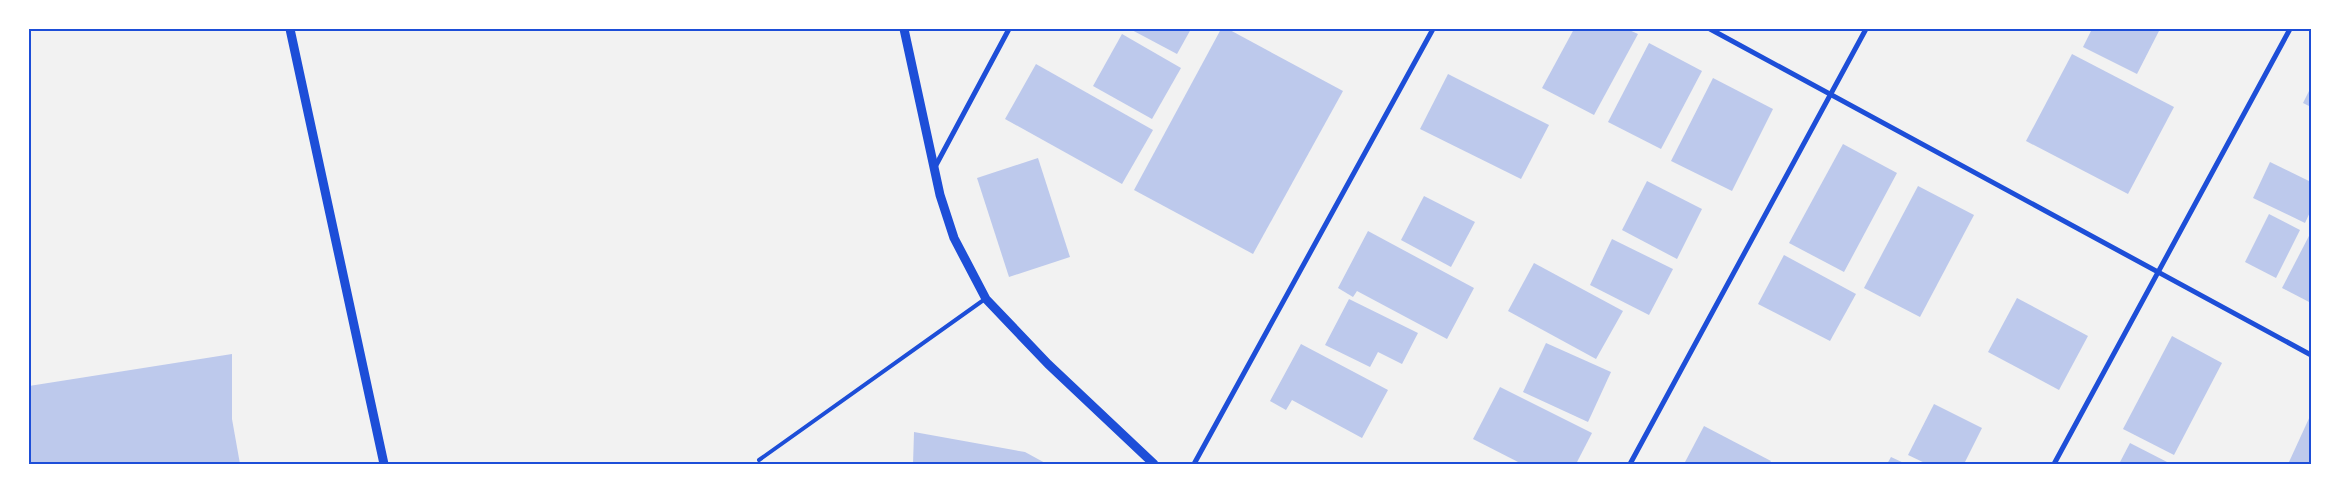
<svg xmlns="http://www.w3.org/2000/svg" width="2340" height="493" font-family="'Sofia Sans Condensed',sans-serif">
	<rect width="100%" height="100%" fill="#f2f2f2"/>
	<g fill="#bdc9ec">
		<polygon points="1130,29 1191,29 1177,54"/>
		<polygon points="1221,29 1228,29 1343,91 1253,254 1134,190"/>
		<polygon points="1574,29 1627,29 1638,34 1594,115 1542,88"/>
		<polygon points="2092,29 2160,29 2137,74 2083,47"/>
		<polygon points="1122,34 1181,68 1152,119 1093,86"/>
		<polygon points="1649,43 1702,71 1661,149 1608,122"/>
		<polygon points="2072,54 2174,107 2128,194 2026,141"/>
		<polygon points="1036,64 1153,130 1122,184 1005,119"/>
		<polygon points="1448,74 1549,125 1521,179 1420,129"/>
		<polygon points="1713,78 1773,109 1732,191 1671,161"/>
		<polygon points="2311,87 2311,107 2303,103"/>
		<polygon points="1843,144 1897,173 1844,272 1789,243"/>
		<polygon points="1038,158 1070,257 1009,277 977,178"/>
		<polygon points="2270,162 2311,182 2311,210 2305,223 2253,198"/>
		<polygon points="1647,181 1702,209 1677,259 1622,230"/>
		<polygon points="1918,186 1974,215 1920,317 1864,288"/>
		<polygon points="1424,196 1475,222 1451,267 1401,240"/>
		<polygon points="2269,214 2300,230 2276,278 2245,262"/>
		<polygon points="1368,231 1474,288 1447,339 1357,291 1353,297 1338,288"/>
		<polygon points="2311,232 2311,303 2282,288"/>
		<polygon points="1612,239 1673,269 1649,315 1590,285"/>
		<polygon points="1784,255 1856,294 1830,341 1758,304"/>
		<polygon points="1534,263 1623,311 1596,359 1508,311"/>
		<polygon points="2017,298 2088,336 2059,390 1988,352"/>
		<polygon points="1349,299 1418,333 1402,364 1378,352 1370,367 1325,345"/>
		<polygon points="2172,336 2222,363 2174,455 2123,429"/>
		<polygon points="1546,343 1611,372 1588,422 1523,392"/>
		<polygon points="1301,344 1388,390 1362,438 1292,400 1286,410 1270,401"/>
		<polygon points="232,354 232,419 240,464 29,464 29,386"/>
		<polygon points="1500,387 1592,433 1576,464 1522,464 1473,439"/>
		<polygon points="1934,404 1982,428 1964,464 1927,464 1908,455"/>
		<polygon points="2311,414 2311,464 2294,464 2289,462"/>
		<polygon points="1704,426 1771,461 1769,464 1684,464"/>
		<polygon points="914,432 1025,452 1047,464 913,464"/>
		<polygon points="2130,443 2171,464 2119,464"/>
		<polygon points="1891,457 1906,464 1887,464"/>
	</g>
	<g fill="none" stroke-linecap="round" stroke-linejoin="round">
		<polyline stroke="#1d4ed8" stroke-width="4" points="759,460 985,299"/>
		<g stroke="#1d4ed8" stroke-width="5">
			<polyline points="1710,29 2311,355"/>
			<polyline points="935,167 1009,29"/>
			<polyline points="1194,464 1433,29"/>
			<polyline points="1630,464 1866,29"/>
			<polyline points="2054,464 2290,29"/>
		</g>
		<g stroke="#1d4ed8" stroke-width="9">
			<polyline points="290,29 384,464"/>
			<polyline points="904,29 940,195 954,238 986,299 1048,364 1154,464"/>
		</g>
	</g>
	<rect width="2340" height="493" fill="none" stroke="#ffffff" stroke-width="60"/>
	<rect x="30" y="30" width="2280" height="433" fill="none" stroke="#1d4ed8" stroke-width="2"/>
</svg>
